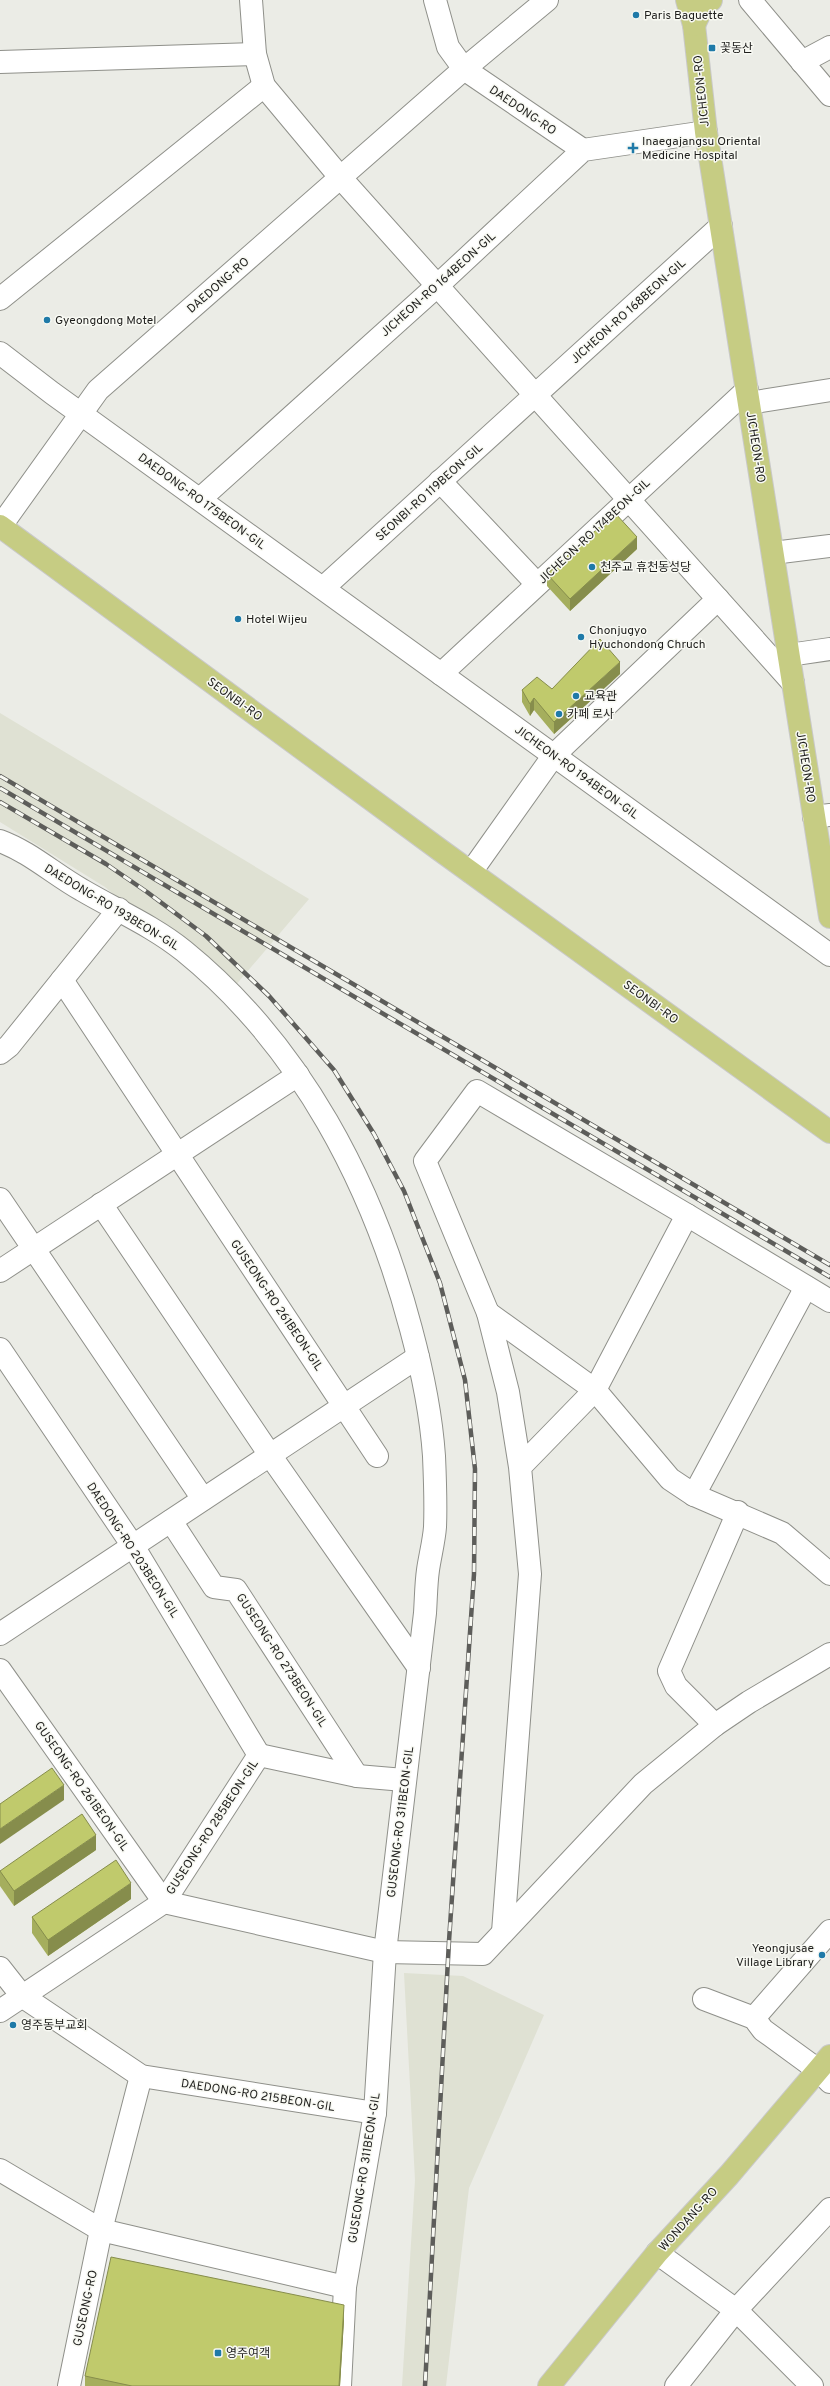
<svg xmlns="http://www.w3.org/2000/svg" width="830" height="2386" font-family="Overpass,'Noto Sans KR',sans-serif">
	<rect width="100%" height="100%" fill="#ebece6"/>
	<g fill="#dfe1d3">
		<polygon points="0,713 309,899 229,993 105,887 0,822"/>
		<polygon points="404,1973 463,1976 544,2015 469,2188 446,2386 402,2386 415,2180"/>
	</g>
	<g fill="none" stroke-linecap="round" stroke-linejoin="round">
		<g stroke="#8f908a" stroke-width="24">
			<g id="minor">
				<polyline points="251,0 255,54 264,86 340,177 793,683"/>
				<polyline points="435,0 448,47 464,69 583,150"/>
				<polyline points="750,0 830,95"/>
				<polyline points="0,62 255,54"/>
				<polyline points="802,62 830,47"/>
				<polyline points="0,299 264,86"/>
				<polyline points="0,353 52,393 830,955"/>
				<polyline points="749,403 830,390"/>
				<polyline points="440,481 537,584"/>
				<polyline points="200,499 437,286 583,150 706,132"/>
				<polyline points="0,527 98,390 464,69 547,0"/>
				<polyline points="773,553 830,546"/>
				<polyline points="323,588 721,226"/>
				<polyline points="789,655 830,649"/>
				<polyline points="441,674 747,390"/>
				<polyline points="814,817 830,815"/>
				<path d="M 0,841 C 30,852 55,875 82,890 C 116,910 153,926 184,951 C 301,1046 373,1185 411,1329 C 422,1370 431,1413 434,1456 C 435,1479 436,1504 435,1527 C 434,1541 430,1556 428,1570 C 426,1584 426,1598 425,1613 L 385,1952 L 375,2113 L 345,2287 L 340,2386"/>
				<polyline points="471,872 554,755 718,599"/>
				<polyline points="62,980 377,1456"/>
				<polyline points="0,1053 9,1046 119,909"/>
				<polyline points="0,1199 203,1499"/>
				<polyline points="101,1204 270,1455 419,1668"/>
				<polyline points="687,1215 830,1301"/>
				<polyline points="0,1271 298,1075"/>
				<polyline points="488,1313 595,1390 670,1479 694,1495 806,1287"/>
				<polyline points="0,1349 133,1546 259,1755"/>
				<polyline points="694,1495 782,1533 830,1574"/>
				<polyline points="171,1521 214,1587 236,1590 357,1776"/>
				<polyline points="0,1634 418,1357"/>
				<polyline points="0,1670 164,1902 385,1952 483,1954 643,1784 715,1725 749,1702 830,1654"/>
				<polyline points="715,1725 676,1686 669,1671 738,1512"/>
				<polyline points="259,1755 357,1776 404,1780"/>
				<polyline points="503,1932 530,1574 520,1467 508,1392 488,1313 425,1161 477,1091 687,1215 595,1390 520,1467"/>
				<polyline points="0,1968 22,1996 141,2076 375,2113"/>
				<polyline points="704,1999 754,2018 763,2030 818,2070 830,2082"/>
				<polyline points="0,2011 164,1902 259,1755"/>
				<polyline points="754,2018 830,1931"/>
				<polyline points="0,2170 101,2230 345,2287"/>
				<polyline points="657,2253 736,2310 812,2386"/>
				<polyline points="69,2386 101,2230 141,2076"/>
				<polyline points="676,2386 736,2310 830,2209"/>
			</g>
		</g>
		<g stroke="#c9c9c9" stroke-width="24">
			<g id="major">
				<polyline points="687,0 694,25 706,132 830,917"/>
				<polyline points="694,25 704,4 711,0"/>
				<polyline points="0,526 440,850 830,1132"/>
				<polyline points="549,2386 657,2253 729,2175 830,2056"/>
			</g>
		</g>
		<use href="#minor" stroke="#fff" stroke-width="22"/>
		<use href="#major" stroke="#c6cc83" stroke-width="22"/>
		<g stroke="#5d5d5a" stroke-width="4.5">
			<g id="rail">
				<polyline points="0,776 830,1265"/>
				<polyline points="0,788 830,1277"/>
				<polyline points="0,802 106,864 147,892 206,936 269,996 334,1070 374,1134 404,1191 440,1283 465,1380 475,1469 474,1574 449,1941 425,2386"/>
			</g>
		</g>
		<use href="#rail" stroke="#f8f9f3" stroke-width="3" stroke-dasharray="9" stroke-linecap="butt"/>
	</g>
	<g fill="#a5ae5d">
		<polygon points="637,549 570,611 547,586 547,574"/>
		<polygon points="620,674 554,734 534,710 530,716 522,702 522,690 552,689"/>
		<polygon points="96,1850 14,1906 0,1886 0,1871"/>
		<polygon points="131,1899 48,1956 32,1933 32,1917"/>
		<polygon points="344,2320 340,2386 85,2386 85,2376"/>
	</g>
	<g fill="#868d4c">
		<polygon points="637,537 637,549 570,611 570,599"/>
		<polygon points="620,662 620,674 554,734 554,722"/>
		<polygon points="534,698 534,710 530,716 530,704"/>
		<polygon points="64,1785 64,1800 0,1844 0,1829"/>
		<polygon points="96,1835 96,1850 14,1906 14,1891"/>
		<polygon points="131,1883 131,1899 48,1956 48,1940"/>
		<polygon points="344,2305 344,2320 340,2386 339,2386"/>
	</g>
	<g fill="#c0ca6c" stroke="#868d4c">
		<polygon points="615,513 637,537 570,599 547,574"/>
		<polygon points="600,639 620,662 554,722 534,698 530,704 522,690 537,677 552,689"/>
		<polygon points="52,1768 64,1785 0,1829 0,1804"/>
		<polygon points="82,1814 96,1835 14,1891 0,1871"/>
		<polygon points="116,1860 131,1883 48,1940 32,1917"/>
		<polygon points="111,2257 344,2305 339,2386 132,2386 85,2376"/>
	</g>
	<g fill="#1f7aa8" stroke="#f8f9f3" stroke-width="1.5">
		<circle cx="636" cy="15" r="4"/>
		<rect x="708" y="44" width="8" height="8" rx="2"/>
		<path d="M631 142h4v4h4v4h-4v4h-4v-4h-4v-4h4z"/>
		<circle cx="47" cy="320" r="4"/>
		<circle cx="592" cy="567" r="4"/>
		<circle cx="238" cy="619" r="4"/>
		<circle cx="581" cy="637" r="4"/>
		<circle cx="576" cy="696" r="4"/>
		<circle cx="559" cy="714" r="4"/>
		<circle cx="822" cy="1955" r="4"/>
		<circle cx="13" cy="2025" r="4"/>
		<rect x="214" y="2349" width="8" height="8" rx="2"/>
	</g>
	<g text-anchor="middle" stroke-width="3" stroke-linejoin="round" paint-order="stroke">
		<g font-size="12" fill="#1e1e1c" stroke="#f8f9f3" text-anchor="start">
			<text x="644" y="19">Paris Baguette</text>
			<text x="720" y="52">꽃동산</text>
			<text x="642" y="145">Inaegajangsu Oriental<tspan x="642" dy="14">Medicine Hospital</tspan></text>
			<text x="55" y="324">Gyeongdong Motel</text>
			<text x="600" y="571">천주교 휴천동성당</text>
			<text x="246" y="623">Hotel Wijeu</text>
			<text x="589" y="634">Chonjugyo<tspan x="589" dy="14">Hyuchondong Chruch</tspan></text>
			<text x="584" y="700">교육관</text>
			<text x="567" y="718">카페 로사</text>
			<text x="814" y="1952" text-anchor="end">Yeongjusae<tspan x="814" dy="14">Village Library</tspan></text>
			<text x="21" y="2029">영주동부교회</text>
			<text x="226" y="2357">영주여객</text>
		</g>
		<g font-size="12" fill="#1e1e1c" stroke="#f8f9f3">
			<text transform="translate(701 91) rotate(-96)" y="4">JICHEON-RO</text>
			<text transform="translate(523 110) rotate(34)" y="4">DAEDONG-RO</text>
			<text transform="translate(438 284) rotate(-42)" y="4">JICHEON-RO 164BEON-GIL</text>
			<text transform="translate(218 285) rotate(-41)" y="4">DAEDONG-RO</text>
			<text transform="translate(628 311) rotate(-42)" y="4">JICHEON-RO 168BEON-GIL</text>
			<text transform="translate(756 447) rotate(81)" y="4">JICHEON-RO</text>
			<text transform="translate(429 492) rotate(-42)" y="4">SEONBI-RO 119BEON-GIL</text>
			<text transform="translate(202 501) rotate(36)" y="4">DAEDONG-RO 175BEON-GIL</text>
			<text transform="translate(594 531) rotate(-43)" y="4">JICHEON-RO 174BEON-GIL</text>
			<text transform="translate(235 699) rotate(36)" y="4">SEONBI-RO</text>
			<text transform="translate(806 767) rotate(81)" y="4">JICHEON-RO</text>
			<text transform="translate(577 772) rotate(36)" y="4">JICHEON-RO 194BEON-GIL</text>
			<text transform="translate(112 907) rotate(31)" y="4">DAEDONG-RO 193BEON-GIL</text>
			<text transform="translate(651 1002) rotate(36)" y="4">SEONBI-RO</text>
			<text transform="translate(277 1305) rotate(56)" y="4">GUSEONG-RO 261BEON-GIL</text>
			<text transform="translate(133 1550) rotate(57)" y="4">DAEDONG-RO 203BEON-GIL</text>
			<text transform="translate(282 1660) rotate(57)" y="4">GUSEONG-RO 273BEON-GIL</text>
			<text transform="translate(82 1786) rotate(55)" y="4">GUSEONG-RO 261BEON-GIL</text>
			<text transform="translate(400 1822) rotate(-83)" y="4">GUSEONG-RO 311BEON-GIL</text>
			<text transform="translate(212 1827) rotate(-57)" y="4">GUSEONG-RO 285BEON-GIL</text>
			<text transform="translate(258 2095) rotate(9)" y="4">DAEDONG-RO 215BEON-GIL</text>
			<text transform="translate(364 2168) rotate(-81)" y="4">GUSEONG-RO 311BEON-GIL</text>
			<text transform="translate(688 2219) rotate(-48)" y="4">WONDANG-RO</text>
			<text transform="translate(85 2308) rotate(-78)" y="4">GUSEONG-RO</text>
		</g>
	</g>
</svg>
